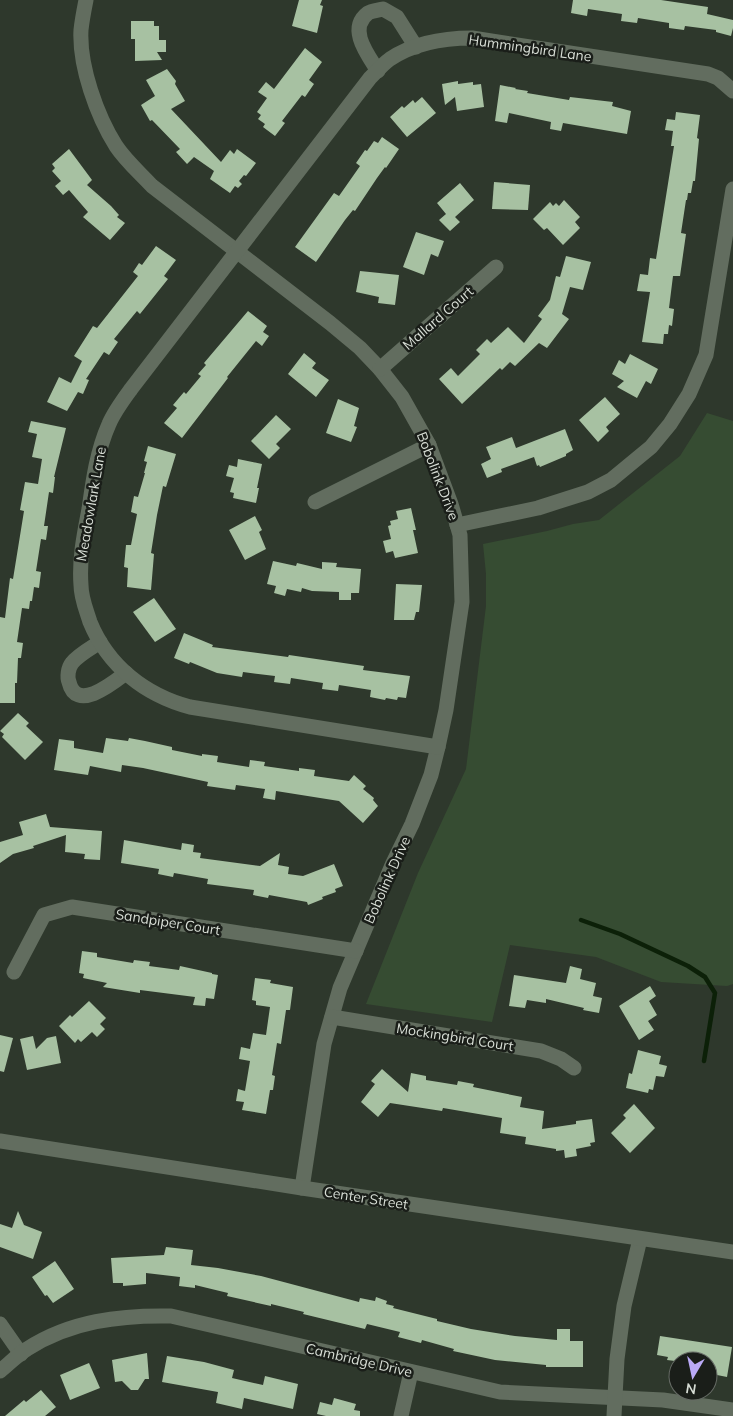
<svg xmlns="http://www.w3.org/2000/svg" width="733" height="1416" font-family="Mulish,sans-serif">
	<rect width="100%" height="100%" fill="#2e382c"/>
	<polygon fill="#364c32" points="707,413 733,421 733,984 727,986 661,982 596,957 510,945 492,1022 366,1004 418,873 466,769 486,606 486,574 483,544 547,531 573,524 599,520 680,456"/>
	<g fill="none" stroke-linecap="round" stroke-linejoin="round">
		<polyline stroke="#0c2008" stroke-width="4.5" points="581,920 620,934 688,966 705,977 715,993 704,1061"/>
	</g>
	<g fill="#a7c1a2">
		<polygon points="299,0 322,0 320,5 323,6 317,33 292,26"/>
		<polygon points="573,0 661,0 708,7 707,14 733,20 733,28 731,36 716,32 716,30 685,26 684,30 669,28 669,23 638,18 637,23 621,21 622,14 588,9 587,16 571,13"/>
		<polygon points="131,21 154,21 154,26 159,26 159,40 166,40 166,52 157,52 162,60 135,61 135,39 131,39"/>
		<polygon points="305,48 322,62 309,80 314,84 305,97 302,95 282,121 285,123 275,136 263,127 265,124 258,119 261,115 257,112 267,98 258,92 266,82 274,89"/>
		<polygon points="167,69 176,81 175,84 185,101 171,109 221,162 230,150 234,154 237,149 256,163 246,176 244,175 239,181 242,184 238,188 235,186 230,193 210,179 214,171 194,157 187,164 176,152 180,149 152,120 150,121 141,105 155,96 146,80"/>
		<polygon points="458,81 458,84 473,82 473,85 481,84 484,107 457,111 455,97 445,105 442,84"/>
		<polygon points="500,85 516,88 515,89 528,91 527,93 569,100 570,97 613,102 612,106 631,111 627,134 563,123 561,131 550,129 551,122 509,113 507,123 495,121"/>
		<polygon points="422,97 436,113 407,137 390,117 402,106 404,108 413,100 415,103"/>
		<polygon points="676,112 700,115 697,138 699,139 695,181 693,181 691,193 688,193 687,200 686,200 681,233 686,234 680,276 673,276 669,308 674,309 672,326 669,325 668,334 664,334 663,344 642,342 650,292 637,291 640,274 648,275 650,258 656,259 674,146 671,146 673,131 665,130 667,119 675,120"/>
		<polygon points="382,137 399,149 386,168 385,167 377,178 355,211 353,210 345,220 316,262 295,247 334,193 339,196 360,166 356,163 365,150 367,151 374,141 378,143"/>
		<polygon points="69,149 92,180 87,185 111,206 119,215 117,217 125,223 110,240 83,217 88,212 69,190 63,195 55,186 61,181 52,171 55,168 52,164"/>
		<polygon points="494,182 530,185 528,210 492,209"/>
		<polygon points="460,183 474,200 455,217 460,222 450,231 439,220 446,214 437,203"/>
		<polygon points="564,200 580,217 575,222 580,228 563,245 547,228 544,230 533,219 550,202 553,206 556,203 559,206"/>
		<polygon points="416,232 444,241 438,257 431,254 424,275 403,267"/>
		<polygon points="156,246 176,260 164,276 168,279 140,314 137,311 114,339 118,342 109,355 104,352 86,379 89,380 83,394 78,392 67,411 47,402 59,377 71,383 82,361 74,356 93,326 97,328 138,276 133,272 139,263 142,265"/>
		<polygon points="566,256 591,262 583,290 570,287 562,314 569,319 547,348 539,343 515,366 510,362 502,370 500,368 462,404 439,379 451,368 458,376 480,354 476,350 487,339 491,343 508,327 524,343 542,319 538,316 550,300 556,276 560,277"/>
		<polygon points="360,271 399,275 395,305 378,303 379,297 356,292"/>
		<polygon points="248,311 267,326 263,332 269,336 262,346 256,341 227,377 228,378 182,438 164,423 177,408 173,405 184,392 186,394 201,376 198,374 206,365 204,363"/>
		<polygon points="304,353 316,363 312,368 329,380 316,397 288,374"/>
		<polygon points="630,354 658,369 651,384 646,381 637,398 617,387 624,381 612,374 619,360 625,364"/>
		<polygon points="605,397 620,414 606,427 609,431 598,442 579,420"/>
		<polygon points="338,399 359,408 354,426 357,427 351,442 326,433"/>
		<polygon points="276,415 291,429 276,444 280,448 269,459 251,441"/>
		<polygon points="31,421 66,428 54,477 55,477 53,493 49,492 44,526 48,526 46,540 41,539 36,571 41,572 39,588 34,587 32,601 30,601 29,609 22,608 17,642 23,643 21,658 18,658 17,683 15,683 15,703 0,703 0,617 5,618 10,578 13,579 24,511 20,510 25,482 38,484 42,459 32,457 37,434 28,432"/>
		<polygon points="565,429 573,450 566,454 566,456 540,467 539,465 537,466 534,457 501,469 502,472 487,478 481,464 491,459 486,447 512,437 516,448"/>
		<polygon points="148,446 176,454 166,487 163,486 157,515 151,553 154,554 151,590 127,587 128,568 124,567 126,545 131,545 137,514 131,512 134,496 138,497 145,473 144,473 147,462 144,461"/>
		<polygon points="238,459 262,464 257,488 259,488 256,503 233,498 234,493 230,492 234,478 226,476 229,465 237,467"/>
		<polygon points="411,508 416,530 413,530 418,553 395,558 393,551 386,553 383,541 391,539 388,526 391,525 390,521 398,519 396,511"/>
		<polygon points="255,516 262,530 259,532 266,549 245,560 229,530"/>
		<polygon points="273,561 296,566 297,563 322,569 322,562 337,563 336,567 361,569 359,593 351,593 351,600 339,600 339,592 312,591 302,588 301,592 287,589 285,596 274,593 276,586 267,584"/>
		<polygon points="396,584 422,585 419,612 416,612 414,620 394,620"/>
		<polygon points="154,598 176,629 155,642 133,612"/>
		<polygon points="184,633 213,645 212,647 288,657 289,655 364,666 363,670 410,676 406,698 398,697 397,700 386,698 385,700 370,697 371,690 339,685 338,691 322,689 323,683 291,678 290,684 274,682 275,676 243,672 242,677 217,673 190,662 189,664 174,658"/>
		<polygon points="18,713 29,723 26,726 43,742 25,760 2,737 4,734 0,731"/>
		<polygon points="106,738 128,741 129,738 145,741 172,747 172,750 202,756 202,754 218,756 217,762 249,767 250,760 265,762 264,766 299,771 299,768 315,770 314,776 349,781 354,775 366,786 363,789 374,798 373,800 378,806 363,823 339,801 276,791 275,800 263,798 265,789 236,785 235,790 207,786 208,782 143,768 122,765 121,772 90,766 88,775 54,770 59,739 74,741 74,748 103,753"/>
		<polygon points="46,814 50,827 102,831 100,860 84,859 85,854 65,852 66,835 33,846 34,848 13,854 0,863 0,842 23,835 19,822"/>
		<polygon points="124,840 181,850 182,843 194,845 193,852 201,853 200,858 260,866 280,853 278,865 289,867 288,874 303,876 334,864 343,886 335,889 336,892 322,897 323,899 308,905 307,902 269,895 268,898 253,895 254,890 207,884 208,879 174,873 173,877 158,874 159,869 121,863"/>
		<polygon points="82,951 97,953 97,957 133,963 134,960 150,962 149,966 179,970 180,966 212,973 212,974 218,975 214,999 206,998 205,1006 193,1005 195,997 140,990 140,993 103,987 107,983 83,978 84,974 79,973"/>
		<polygon points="570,966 582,969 580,979 596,983 593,996 602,998 599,1013 583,1010 584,1008 546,999 546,1003 527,1000 525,1008 509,1006 514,975 566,983"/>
		<polygon points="255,978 271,980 270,983 293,987 290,1010 286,1010 281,1044 277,1043 272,1075 275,1076 273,1090 270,1090 266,1114 242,1110 244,1102 236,1101 238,1089 245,1091 250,1061 239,1059 241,1047 250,1049 253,1033 266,1035 270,1007 256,1005 256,1001 252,1000"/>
		<polygon points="650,986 656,996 649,1001 657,1015 648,1021 654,1030 639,1040 619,1006"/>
		<polygon points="89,1001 106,1018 100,1024 105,1029 97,1037 92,1032 81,1042 78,1039 75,1043 59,1026 70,1015 72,1017"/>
		<polygon points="0,1035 13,1038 4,1072 0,1071"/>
		<polygon points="33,1036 36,1049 47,1038 56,1036 61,1063 27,1070 20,1039"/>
		<polygon points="638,1050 661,1056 659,1064 667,1066 664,1077 656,1076 653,1090 649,1089 648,1093 626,1088 629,1073 632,1074"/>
		<polygon points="382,1069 408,1092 411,1073 426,1076 426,1080 457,1085 458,1081 474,1084 473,1087 522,1097 520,1107 544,1111 542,1129 576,1124 576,1121 592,1119 595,1142 590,1143 591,1146 576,1149 577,1156 565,1158 564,1150 556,1151 556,1149 525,1144 526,1137 500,1133 502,1118 443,1108 442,1111 390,1103 378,1117 361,1102 375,1084 371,1081"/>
		<polygon points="634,1104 655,1128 630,1153 611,1133 626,1118 623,1115"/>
		<polygon points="18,1211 24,1225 42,1232 33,1259 0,1247 0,1224 12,1228"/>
		<polygon points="166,1247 193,1250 191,1265 218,1268 261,1276 359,1302 360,1298 375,1301 376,1297 387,1301 386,1304 394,1306 393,1308 437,1319 437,1321 471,1329 515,1336 557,1340 557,1329 570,1329 570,1341 583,1341 583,1367 546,1367 546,1365 495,1360 453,1351 454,1349 422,1340 421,1343 398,1337 400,1332 367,1324 365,1329 303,1314 304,1312 271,1304 271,1306 227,1296 228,1293 195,1285 195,1288 179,1286 180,1277 146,1273 146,1284 123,1286 123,1283 113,1283 111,1258 164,1255"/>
		<polygon points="55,1261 74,1289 53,1303 47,1295 45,1296 32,1277"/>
		<polygon points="660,1336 732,1347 727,1377 712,1374 713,1366 708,1365 708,1361 675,1361 667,1360 668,1357 657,1355"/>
		<polygon points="147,1353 149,1379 145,1379 138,1390 131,1390 122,1381 115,1382 112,1360"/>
		<polygon points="167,1356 204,1362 234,1370 232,1378 263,1385 265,1376 298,1384 293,1409 244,1398 242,1409 216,1403 218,1392 162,1382"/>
		<polygon points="89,1363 100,1388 70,1400 60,1375"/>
		<polygon points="41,1390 56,1407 45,1416 5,1416 24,1400 26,1402"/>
		<polygon points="334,1398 356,1404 354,1410 360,1411 360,1416 326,1416 317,1414 320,1402 332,1405"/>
	</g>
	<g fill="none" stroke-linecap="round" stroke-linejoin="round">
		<g stroke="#626d5f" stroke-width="15">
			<path d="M 86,0 C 84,10 82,20 81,30 C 79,66 97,116 116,146 C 126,161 140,173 152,186 L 330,323 L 360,348 L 380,369 L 402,397 L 429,445 L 451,504 L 460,535 L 462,602 L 446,710 L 438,747 L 431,775 L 412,824 L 393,863 L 340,988 L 324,1044 L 302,1188"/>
			<path d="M 378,71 C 368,55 347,29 368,13 C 371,11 379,10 383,9 L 397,17 L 416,47"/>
			<polyline points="380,369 496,267"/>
			<polyline points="315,502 429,445"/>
			<polyline points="457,525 538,508 588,492 611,480 651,447 670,424 689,394 706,355 733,189"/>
			<path d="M 100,642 C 91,648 78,655 72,663 C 68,668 67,677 69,682 C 76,713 113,683 126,673"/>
			<path d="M 438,747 L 190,707 C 145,695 108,666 90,622 C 86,609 81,598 81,585 C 79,559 84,535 89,509 C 93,480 97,451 109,424 C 114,412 123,400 131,389 L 370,78 C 376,72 383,64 390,59 C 414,43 444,38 472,38 L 708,74 L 718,78 L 733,91"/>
			<polyline points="14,972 44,915 72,907 356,951"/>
			<polyline points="332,1017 541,1051 561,1059 574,1068"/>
			<polyline points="0,1324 21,1354"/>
			<path d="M 0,1371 C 9,1364 17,1355 27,1349 C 70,1321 120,1315 171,1316 L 500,1392 L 663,1400 L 733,1410"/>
			<polyline points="401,1416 411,1372"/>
			<polyline points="614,1416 617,1359 624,1306 640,1239"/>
		</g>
		<polyline stroke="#626d5f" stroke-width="15" points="0,1141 302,1188 733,1252"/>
	</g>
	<g text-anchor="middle" stroke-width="5" stroke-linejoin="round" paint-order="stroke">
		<g font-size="14" fill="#d8ded6" stroke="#1a1e19">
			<text transform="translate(530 48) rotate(8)" y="5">Hummingbird Lane</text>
			<text transform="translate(438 318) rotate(-41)" y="5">Mallard Court</text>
			<text transform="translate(438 476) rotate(69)" y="5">Bobolink Drive</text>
			<text transform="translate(91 504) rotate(-80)" y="5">Meadowlark Lane</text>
			<text transform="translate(387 880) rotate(-66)" y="5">Bobolink Drive</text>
			<text transform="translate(168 922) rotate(9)" y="5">Sandpiper Court</text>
			<text transform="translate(455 1037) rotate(9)" y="5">Mockingbird Court</text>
			<text transform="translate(366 1198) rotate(9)" y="5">Center Street</text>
			<text transform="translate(359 1360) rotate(13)" y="5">Cambridge Drive</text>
		</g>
	</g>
	<g transform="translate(693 1376) rotate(189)"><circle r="24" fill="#1a1e19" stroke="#666b65"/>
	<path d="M0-4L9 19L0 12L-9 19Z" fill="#baaaf6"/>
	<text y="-8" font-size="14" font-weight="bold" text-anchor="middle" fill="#d8ded6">N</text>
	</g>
</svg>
